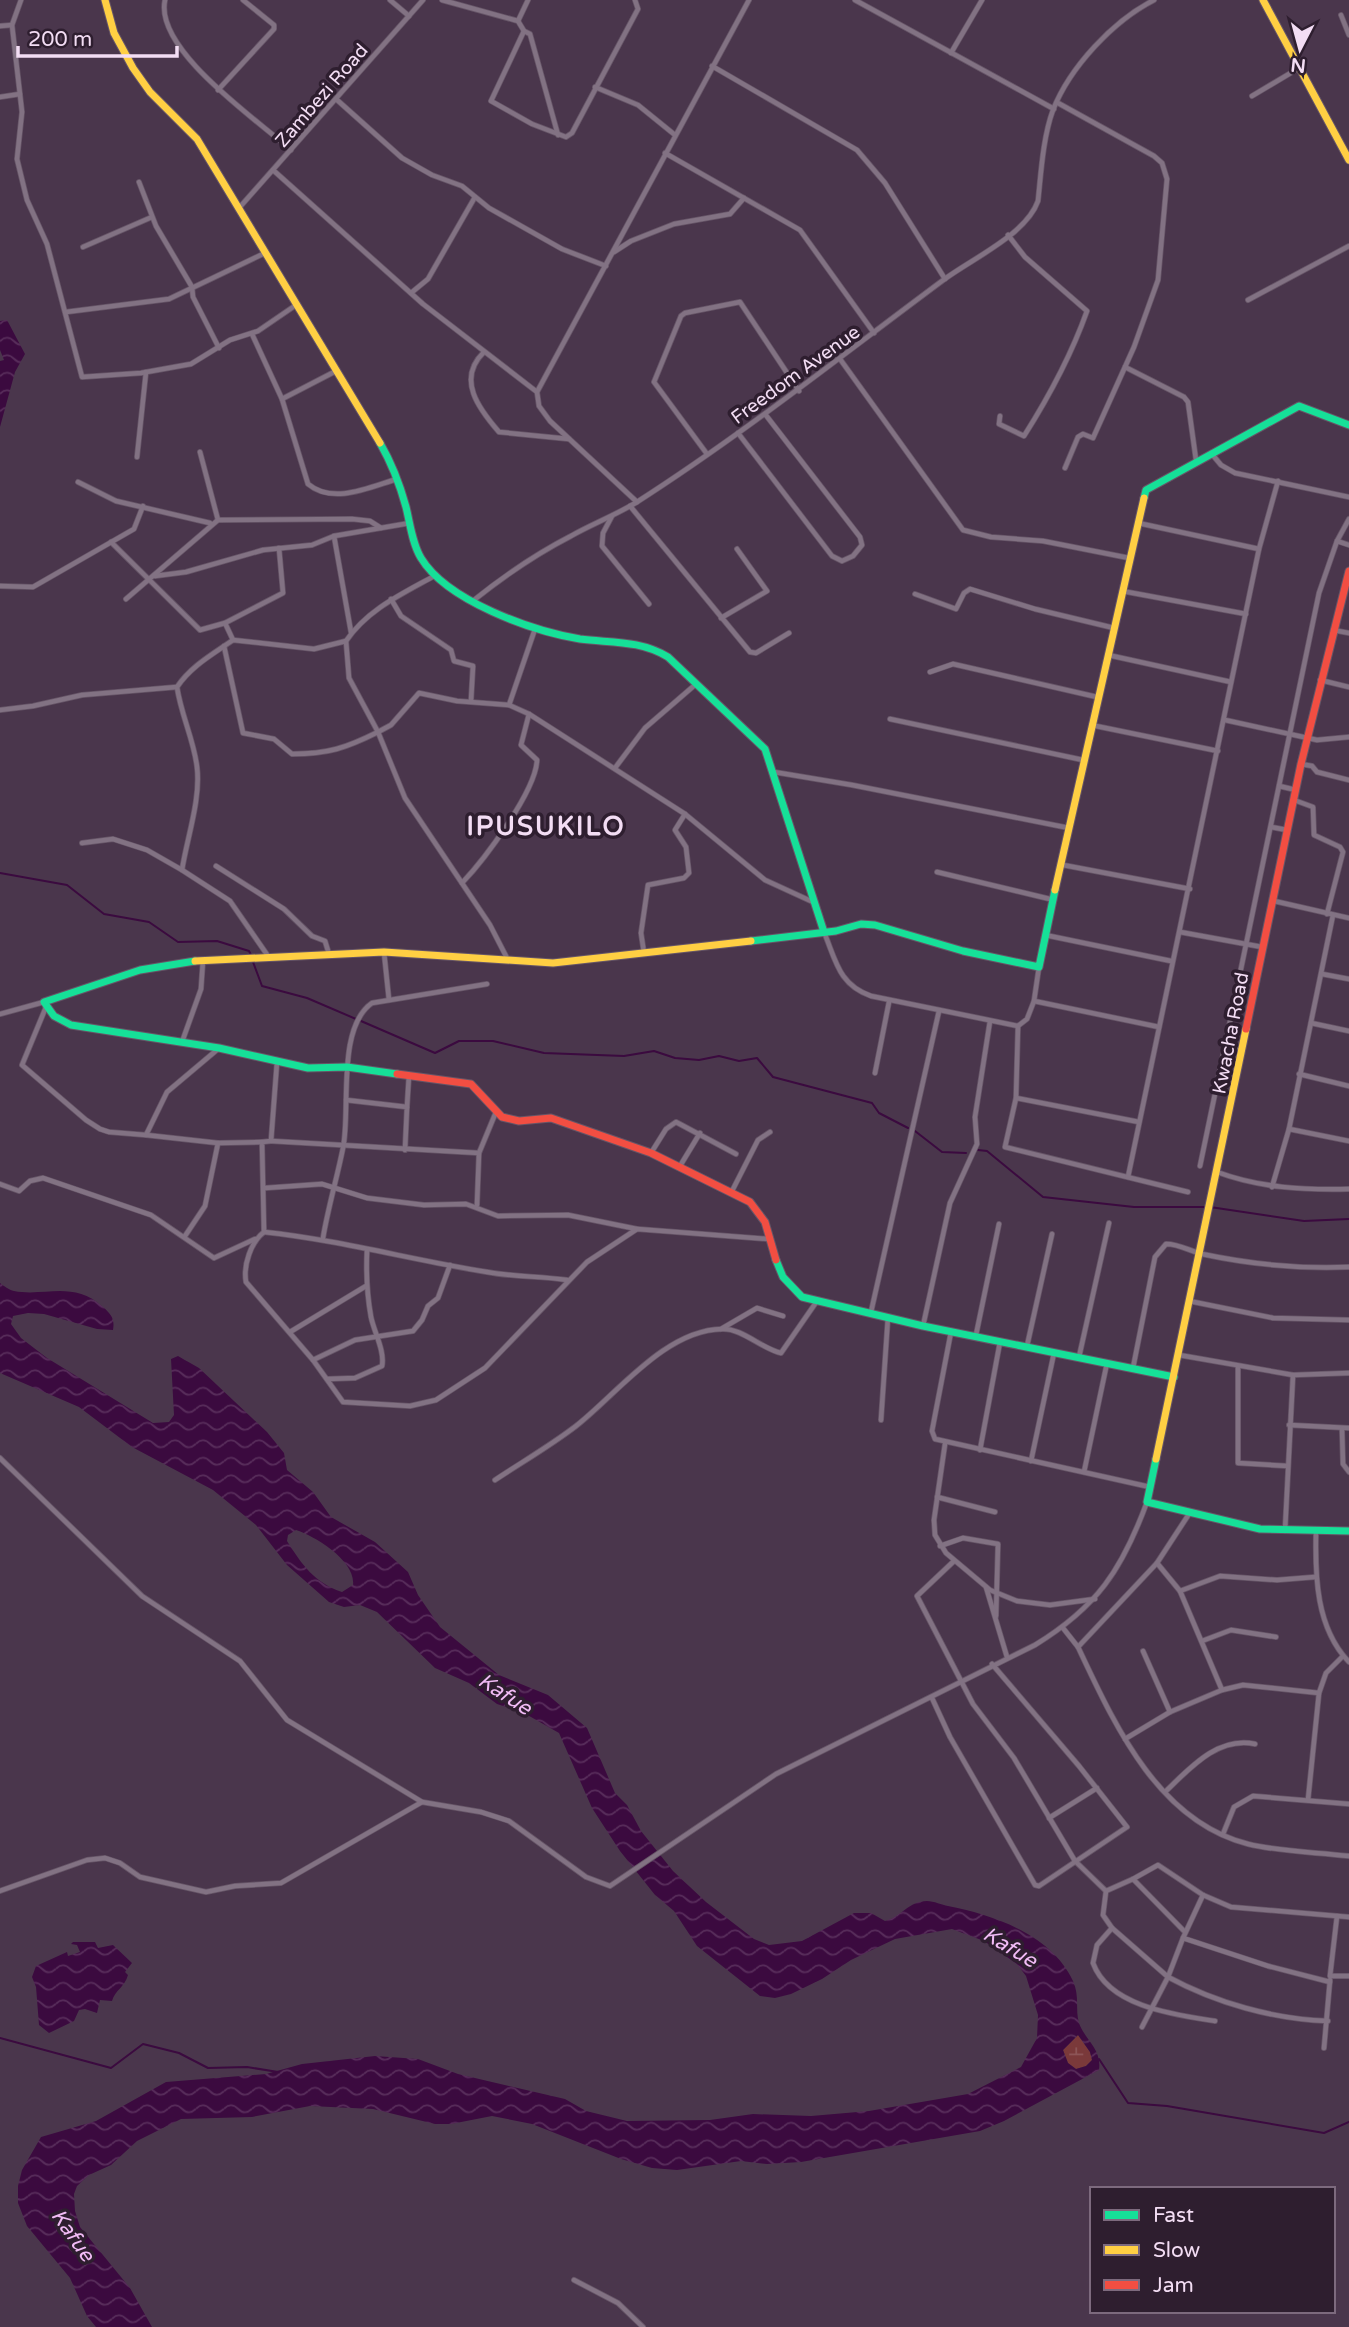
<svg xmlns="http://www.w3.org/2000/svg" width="1349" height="2327" font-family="'Varela Round',sans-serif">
	<defs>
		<pattern id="wetland-marsh" width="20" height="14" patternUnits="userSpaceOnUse" patternTransform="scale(1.75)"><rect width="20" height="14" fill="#7a393a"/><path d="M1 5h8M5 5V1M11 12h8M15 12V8" fill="none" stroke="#8d5557"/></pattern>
		<pattern id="water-waves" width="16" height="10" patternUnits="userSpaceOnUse" patternTransform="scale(1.75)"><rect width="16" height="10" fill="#3b0a3f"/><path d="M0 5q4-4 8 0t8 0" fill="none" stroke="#582d5b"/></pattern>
	</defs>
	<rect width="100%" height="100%" fill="#4a364c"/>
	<polygon fill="url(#wetland-marsh)" points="1078,2035 1090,2052 1092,2060 1086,2066 1076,2069 1068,2063 1063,2050"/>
	<g fill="url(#water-waves)" fill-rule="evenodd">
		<polygon points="7,320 25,354 15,372 0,427 0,361 4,360 0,350 0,321"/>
		<path d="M 0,1283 C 4,1286 9,1290 14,1291 C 45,1297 73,1280 103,1307 C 111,1314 115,1319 113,1330 L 97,1329 L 44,1314 L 28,1313 L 13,1316 L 11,1324 L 21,1338 L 47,1358 L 153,1423 L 169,1422 L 174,1415 L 171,1359 L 178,1356 L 199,1368 L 267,1432 L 284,1453 L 287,1470 L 313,1492 L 331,1517 L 375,1542 L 408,1572 L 418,1595 L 440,1627 L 499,1675 L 548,1695 L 587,1728 L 615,1793 L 627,1805 L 641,1831 L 673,1871 L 706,1902 L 754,1939 L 769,1945 L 802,1941 L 854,1913 L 871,1913 L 885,1921 C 901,1917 909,1901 927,1901 C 934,1901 942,1905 948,1906 C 994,1915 1052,1935 1073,1981 C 1080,1997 1075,2009 1079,2023 C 1085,2040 1102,2049 1099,2070 L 1004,2121 L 980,2131 L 801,2162 L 767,2164 L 741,2161 L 677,2170 L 652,2168 L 621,2159 L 532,2124 L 492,2116 L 451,2124 L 435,2124 L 373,2109 L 310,2106 L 252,2117 L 181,2119 L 137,2141 L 111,2165 L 89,2175 L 77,2186 L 74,2194 L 75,2211 L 80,2227 L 130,2288 L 152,2327 L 96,2327 L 87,2316 L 70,2278 L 27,2226 L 18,2203 L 18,2186 L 22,2170 L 41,2137 L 96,2121 L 166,2082 L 266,2074 L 302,2064 L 375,2056 L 418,2059 L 458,2074 L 565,2099 L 586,2111 L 627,2121 L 710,2120 L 753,2114 L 811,2116 L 869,2111 L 968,2094 L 1021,2067 L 1037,2038 L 1038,2015 L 1026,1976 L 1017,1964 L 984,1941 L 952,1929 L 895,1939 L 851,1960 L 822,1979 L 791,1994 L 775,1998 L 760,1996 L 697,1946 L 674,1911 L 655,1895 L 620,1851 L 592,1808 L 559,1733 L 524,1713 L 497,1704 L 469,1683 L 435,1668 L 377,1612 L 360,1605 L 344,1607 L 329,1602 L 287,1565 L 256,1525 L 213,1490 L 132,1447 L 79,1407 L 0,1373 ZM 296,1530 C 315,1536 356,1561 353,1585 L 342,1592 C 315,1583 302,1565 287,1541 L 288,1535 ZM 1078,2035 L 1090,2052 L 1092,2060 L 1086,2066 L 1076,2069 L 1068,2063 L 1063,2050 Z"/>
		<path d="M 73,1942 L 95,1942 L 98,1948 L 113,1945 L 132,1963 L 125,1972 L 128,1975 C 125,1987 115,1990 112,2001 L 100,2000 L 97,2013 L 85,2009 L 79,2010 L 74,2021 L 49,2033 L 39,2025 L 36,1987 L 32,1977 L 36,1966 L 67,1952 L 68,1956 L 80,1952 L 77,1945 L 71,1944 Z"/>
	</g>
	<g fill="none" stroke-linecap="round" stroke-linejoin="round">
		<g stroke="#3b0a3f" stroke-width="2">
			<polyline points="0,873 67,885 104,914 149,922 178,942 217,941 249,951 251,955"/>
			<polyline points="253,962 262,986 307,998 356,1019"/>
			<polyline points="361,1021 435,1053 459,1041 493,1041 544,1053 624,1056 654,1051 675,1058 699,1060 719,1056 739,1061 757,1058 773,1077 872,1103 879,1113 908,1128"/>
			<polyline points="915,1131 942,1152 966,1153"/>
			<polyline points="978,1150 987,1151 1043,1197 1134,1207 1205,1207"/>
			<polyline points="1210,1207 1304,1221 1349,1219"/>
			<polyline points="0,2038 111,2068 143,2044 179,2053 208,2068 247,2067 278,2072"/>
			<polyline points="1099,2059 1128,2103 1167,2106 1324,2133 1349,2122"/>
		</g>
		<g stroke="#665567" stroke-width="6">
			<g id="street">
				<polyline points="21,0 12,25 22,112 17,159 27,200 47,244 82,377 141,373 191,364 230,340 258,331 296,305"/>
				<path d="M 165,0 C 154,50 259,121 291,150"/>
				<polyline points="390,0 409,16"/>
				<polyline points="442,0 518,21 524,31 530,34 558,135"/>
				<polyline points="855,0 1054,109"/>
				<polyline points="1341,15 1349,35"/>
				<polyline points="518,21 528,0"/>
				<polyline points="0,26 12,25"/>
				<polyline points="524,31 491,101 532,124 566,137 572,133 638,9 635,0"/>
				<polyline points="951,53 982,0"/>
				<polyline points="712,66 857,150 885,183 945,279"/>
				<polyline points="595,87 638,105 675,135"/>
				<polyline points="218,90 274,29 274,25 243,0"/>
				<polyline points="1252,96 1299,68"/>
				<polyline points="0,97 20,94"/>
				<polyline points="336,99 402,158 432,175 462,186 489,208 562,249 606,266"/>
				<polyline points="1058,103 1154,156 1162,163 1167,179 1158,280 1134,347 1093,438 1083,434 1078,437 1065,468"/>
				<polyline points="665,153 800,230 874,333"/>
				<polyline points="273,170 423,304 537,392 539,406 550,421 637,502"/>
				<polyline points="139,182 156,226 192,287 193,297 219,348"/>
				<polyline points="239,208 423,0"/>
				<polyline points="83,247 152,217"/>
				<polyline points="614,252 631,241 674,224 730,214 744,198"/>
				<polyline points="411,293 428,279 475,197"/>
				<polyline points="1248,300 1349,246"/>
				<polyline points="66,312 169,299 265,253"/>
				<path d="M 252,334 L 282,399 L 308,484 C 333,505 370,487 397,479"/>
				<path d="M 484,352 C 456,379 479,409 499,432 L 569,439"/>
				<polyline points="840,359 963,530 991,537 1043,541 1129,558"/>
				<polyline points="1125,367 1184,397 1188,402 1196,460"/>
				<polyline points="537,392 749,0"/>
				<polyline points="282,399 336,371"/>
				<path d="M 1000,416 L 999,424 L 1024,436 C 1050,395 1071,356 1087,311 L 1025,257 L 1008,235"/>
				<polyline points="738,433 832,556 842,561 853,556 862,545 860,537 765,414"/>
				<polyline points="200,452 218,520"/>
				<polyline points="1211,453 1221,465 1235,473 1349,497"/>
				<polyline points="707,454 654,382 681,316 685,313 740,302 799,391"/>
				<polyline points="137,457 146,372"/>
				<polyline points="78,482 116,501 210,523"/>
				<polyline points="630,506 750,652 756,653 789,633"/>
				<polyline points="612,516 603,533 602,546 649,604"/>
				<polyline points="1138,523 1259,549"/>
				<polyline points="334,536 351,632"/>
				<polyline points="1337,541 1349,545"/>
				<polyline points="111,542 200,630 225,623 283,593 279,548"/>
				<polyline points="155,576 186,572 263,550 312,545 334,536 410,523"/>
				<polyline points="0,586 33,587 134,529 143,506"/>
				<polyline points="1122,591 1246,614"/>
				<polyline points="915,594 956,609 964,593 970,589 1035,609 1114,628"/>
				<polyline points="126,599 218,520 352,519 370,521 381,528"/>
				<polyline points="391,599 401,616 451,650 454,661 473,666 471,701"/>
				<path d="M 474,600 C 504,576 536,554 571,536 C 592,524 616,515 637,502 C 743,434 841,356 942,281 C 971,259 1026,235 1038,201 C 1041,173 1043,137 1053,110 C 1070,67 1113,21 1154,0"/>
				<polyline points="721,618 767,591 737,549"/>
				<polyline points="225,623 233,640"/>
				<polyline points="1333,630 1349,633"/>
				<polyline points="346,641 349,678 378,732 391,725 419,693 457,701 509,705 529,714 685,814 765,880 813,902"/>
				<path d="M 224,646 L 243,733 L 274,739 L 292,754 C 328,754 346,748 378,732 L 405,798 L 490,925 L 508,960"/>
				<polyline points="1108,655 1231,682"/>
				<polyline points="930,672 953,664 1097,697"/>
				<polyline points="1320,680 1349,687"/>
				<polyline points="509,705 535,629"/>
				<polyline points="0,710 33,706 82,695 177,687"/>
				<polyline points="890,719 1083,760"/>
				<polyline points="1225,720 1317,740 1349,737"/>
				<polyline points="1091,725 1218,751"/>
				<polyline points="1301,764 1312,766 1317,772 1349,780"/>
				<polyline points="615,768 645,728 696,684"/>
				<polyline points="774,772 852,785 1069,828"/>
				<polyline points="1279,786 1296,790"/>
				<polyline points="1294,800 1313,807 1314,835 1340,847 1343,852 1327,914"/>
				<polyline points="1271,827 1287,830"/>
				<polyline points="82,843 113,839 147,850 182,870 230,901 268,956"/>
				<polyline points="1063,865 1190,889"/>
				<polyline points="216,866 284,909 312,936 325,941 329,954"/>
				<path d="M 182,870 C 187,838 201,799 197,767 C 194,740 181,715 177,687 C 191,666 213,654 233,640 L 314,649 L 346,641 C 368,609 402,594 436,575"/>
				<polyline points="937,872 1054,900"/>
				<path d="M 462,883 C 484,860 536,791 537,760 L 521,745 L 529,714"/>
				<polyline points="1274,901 1349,918"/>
				<path d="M 824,932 C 836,961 839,985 871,996 L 1018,1026 L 1027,1019 L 1034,1001"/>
				<polyline points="1180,932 1262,947"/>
				<polyline points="1045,935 1171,961"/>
				<polyline points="384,952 389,1000"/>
				<polyline points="644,953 641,933 648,885 684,878 689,873 686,847 675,830 685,814"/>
				<polyline points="1039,967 1034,1001 1159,1027"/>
				<polyline points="1322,974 1349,979"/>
				<polyline points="46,1007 22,1065 86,1120 100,1129 109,1132 146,1135 167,1092 218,1049"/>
				<polyline points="0,1014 44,1002"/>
				<polyline points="1311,1023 1349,1031"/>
				<polyline points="182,1042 201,989 203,960"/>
				<polyline points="1224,1048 1242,1051"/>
				<path d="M 277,1062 L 271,1141 L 262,1142 L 264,1232 C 251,1242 243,1265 246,1282 L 313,1360 L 343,1402 L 410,1406 L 436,1400 L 485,1368 L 587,1262 L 637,1229 L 768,1239"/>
				<polyline points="875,1073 889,1002"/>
				<polyline points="1299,1074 1349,1086"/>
				<polyline points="1016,1098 1018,1026"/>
				<polyline points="346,1100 407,1107 405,1150"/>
				<polyline points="407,1107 409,1075"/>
				<polyline points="1139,1122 1016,1098 1005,1147 1188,1192"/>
				<polyline points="1289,1129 1349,1141"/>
				<polyline points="146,1135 218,1143 262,1142"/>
				<polyline points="271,1141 479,1153 496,1112"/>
				<polyline points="651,1153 666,1129 676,1122 736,1154"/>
				<polyline points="680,1166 700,1133"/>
				<polyline points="1200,1166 1319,593 1337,541 1349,519"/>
				<path d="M 1217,1172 C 1260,1188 1303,1190 1349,1189"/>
				<polyline points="1128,1177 1259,549 1278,481"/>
				<polyline points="0,1184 19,1191 30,1181 43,1178 151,1215 214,1258 255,1239"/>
				<polyline points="1272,1187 1289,1129 1333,915"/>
				<polyline points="265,1188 322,1184 367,1198 424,1205 466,1204 498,1216 568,1215 637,1229"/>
				<polyline points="731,1193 758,1140 770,1132"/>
				<polyline points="477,1205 479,1153"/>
				<path d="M 264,1232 C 339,1240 412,1260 487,1272 C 513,1277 540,1276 567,1280"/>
				<polyline points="185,1236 205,1206 218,1143"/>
				<path d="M 323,1238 C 328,1208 337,1178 343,1148 C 351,1111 336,1028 372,1003 L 487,984"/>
				<polyline points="1189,1301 1273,1318 1349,1320"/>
				<polyline points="871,1312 939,1011"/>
				<polyline points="923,1326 950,1203 977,1144 975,1117 990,1021"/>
				<polyline points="721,1329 757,1308 783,1316"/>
				<polyline points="290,1332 366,1286"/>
				<polyline points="951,1332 932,1431 935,1439 1150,1487"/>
				<polyline points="976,1335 999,1224"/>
				<polyline points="1027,1346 1052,1234"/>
				<polyline points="1179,1355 1293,1375 1349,1373"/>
				<polyline points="1079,1357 1109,1223"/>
				<polyline points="313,1360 355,1340 413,1331 422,1320 428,1306 438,1298 450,1265"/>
				<polyline points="1238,1366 1238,1463 1288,1466"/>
				<path d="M 1133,1368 L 1155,1257 L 1166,1244 C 1180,1244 1189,1251 1202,1254 C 1249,1264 1301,1269 1349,1267"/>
				<path d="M 327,1379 L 355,1378 L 382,1366 C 385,1351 374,1332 371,1317 C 367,1295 366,1274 367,1251"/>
				<polyline points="881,1420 888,1317"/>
				<polyline points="1289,1425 1349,1428"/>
				<polyline points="1342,1429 1343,1464 1349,1472"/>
				<polyline points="945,1444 934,1520 935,1535 946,1553 990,1590 1017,1601 1050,1605 1095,1599"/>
				<polyline points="980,1450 1000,1342"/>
				<polyline points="0,1458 142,1596 240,1661 287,1720 422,1802"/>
				<polyline points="1031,1461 1054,1353"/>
				<polyline points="1084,1472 1107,1363"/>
				<path d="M 495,1480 C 522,1462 550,1446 576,1426 C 617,1394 665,1330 722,1329 C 742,1328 762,1349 781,1353 L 817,1301"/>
				<polyline points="937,1497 995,1512"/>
				<path d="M 1189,1514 L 1157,1563 L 1078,1647 C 1114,1723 1157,1821 1248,1844 C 1281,1852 1315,1852 1349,1856"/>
				<polyline points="1285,1531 1293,1375"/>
				<path d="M 1316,1533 C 1315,1576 1316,1628 1349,1662"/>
				<polyline points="940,1546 963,1538 998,1544 996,1616"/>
				<polyline points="954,1561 917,1596 973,1704 1014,1758 1075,1861 1106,1891"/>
				<polyline points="1157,1563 1180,1591 1220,1576 1277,1580 1315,1577"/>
				<polyline points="986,1587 1007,1657"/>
				<polyline points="1063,1628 1078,1647"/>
				<polyline points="1202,1641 1231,1630 1276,1637"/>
				<polyline points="1143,1651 1170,1712"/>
				<polyline points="1222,1690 1243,1685 1319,1693 1326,1673 1343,1656"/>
				<polyline points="932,1698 950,1737 1035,1885 1039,1886 1127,1827 1079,1766 992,1664"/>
				<polyline points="1125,1739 1170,1712 1222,1690 1180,1591"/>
				<path d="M 1165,1792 C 1190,1768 1218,1736 1255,1744"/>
				<polyline points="1308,1800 1319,1693"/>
				<polyline points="1049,1818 1097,1788"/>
				<polyline points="1223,1834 1234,1807 1253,1796 1349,1804"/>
				<polyline points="1133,1879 1106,1891 1103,1915 1112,1928 1168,1977 1142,2027"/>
				<path d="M 0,1891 L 87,1860 L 105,1858 L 120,1863 L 140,1877 L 206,1892 L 235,1886 L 281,1883 L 422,1802 L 481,1812 L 509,1821 L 586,1877 L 610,1886 L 776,1774 L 1035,1645 C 1097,1607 1122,1570 1147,1502"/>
				<polyline points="1203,1895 1183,1938 1268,1966 1330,1982"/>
				<polyline points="1337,1916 1330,1976 1349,1976"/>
				<path d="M 1112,1928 L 1097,1945 L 1093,1963 C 1109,2007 1176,2015 1215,2021"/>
				<polyline points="1184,1931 1133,1879 1158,1865 1203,1895 1231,1907 1349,1917"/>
				<path d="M 1183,1938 L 1168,1977 C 1216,2003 1273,2019 1328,2021"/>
				<polyline points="1324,2048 1330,1980"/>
				<polyline points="574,2280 618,2303 643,2327"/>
			</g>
		</g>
		<g stroke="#665567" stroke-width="9">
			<g id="fast">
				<path d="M 380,443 C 391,462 400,485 406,507 C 410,523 412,543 421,558 C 447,601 532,631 580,639 C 611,643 640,640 668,657 L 765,749 L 824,932"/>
				<polyline points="1144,498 1146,490 1299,406 1349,425"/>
				<polyline points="751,941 836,931 861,924 875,925 963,951 1039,967 1055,890"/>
				<polyline points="195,961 140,970 44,1002 54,1016 71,1025 219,1048 308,1068 347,1067 397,1074"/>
				<polyline points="776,1260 783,1277 802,1297 923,1326 1174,1377"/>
				<polyline points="1156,1459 1147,1502 1260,1529 1349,1531"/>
			</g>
		</g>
		<g stroke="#665567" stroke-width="9">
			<g id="slow">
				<polyline points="105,0 114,33 133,68 150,92 197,139 380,443"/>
				<polyline points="1263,0 1349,160"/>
				<polyline points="1055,890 1144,498"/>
				<polyline points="195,961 384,952 553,963 751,941"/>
				<polyline points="1156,1459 1246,1029"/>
			</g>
		</g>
		<g stroke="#665567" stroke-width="9">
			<g id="jam">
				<polyline points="1246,1029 1301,764 1349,571"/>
				<polyline points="397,1074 471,1084 502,1117 519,1121 551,1118 651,1153 750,1202 765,1222 776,1260"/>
			</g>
		</g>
		<use href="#street" stroke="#827283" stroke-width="4.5"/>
		<use href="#fast" stroke="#16e098" stroke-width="7"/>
		<use href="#slow" stroke="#ffcf43" stroke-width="7"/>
		<use href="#jam" stroke="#f24e42" stroke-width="7"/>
	</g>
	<g text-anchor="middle" stroke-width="7" stroke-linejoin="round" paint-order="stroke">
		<g font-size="19" fill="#f3ddf4" stroke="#2e1e2f">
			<text transform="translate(321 95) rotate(-49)" y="7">Zambezi Road</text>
			<text transform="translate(795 374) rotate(-36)" y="7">Freedom Avenue</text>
			<text transform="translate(1230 1033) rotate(-79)" y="7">Kwacha Road</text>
		</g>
		<g font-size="21" font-style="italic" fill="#f1bbf5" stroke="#2e1e2f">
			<text transform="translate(505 1694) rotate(33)" y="7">Kafue</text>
			<text transform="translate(1010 1947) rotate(31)" y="7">Kafue</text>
			<text transform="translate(73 2235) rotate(55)" y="7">Kafue</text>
		</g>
		<g font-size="26" font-weight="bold" letter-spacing="2" fill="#f3ddf4" stroke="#2e1e2f">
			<text x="546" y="835">IPUSUKILO</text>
		</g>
	</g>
	<rect x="1090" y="2187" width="245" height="126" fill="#2e1e2f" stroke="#7d6a7e" stroke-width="2"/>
	<rect x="1104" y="2210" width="35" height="10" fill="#16e098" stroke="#7d6a7e" stroke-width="2"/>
	<text x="1153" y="2222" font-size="21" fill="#f3ddf4">Fast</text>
	<rect x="1104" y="2245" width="35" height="10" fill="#ffcf43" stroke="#7d6a7e" stroke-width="2"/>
	<text x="1153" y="2257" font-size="21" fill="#f3ddf4">Slow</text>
	<rect x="1104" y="2280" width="35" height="10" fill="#f24e42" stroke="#7d6a7e" stroke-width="2"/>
	<text x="1153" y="2292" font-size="21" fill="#f3ddf4">Jam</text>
	<g transform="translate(1300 49) rotate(186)" stroke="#2e1e2f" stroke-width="5" paint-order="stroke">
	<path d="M0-5L12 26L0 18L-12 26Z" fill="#f3ddf4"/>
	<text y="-10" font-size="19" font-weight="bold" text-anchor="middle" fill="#f3ddf4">N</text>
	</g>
	<path d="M18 46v10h159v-10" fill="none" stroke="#f3ddf4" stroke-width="3.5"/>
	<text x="28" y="46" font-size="21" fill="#f3ddf4" stroke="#2e1e2f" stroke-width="5" paint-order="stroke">200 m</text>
</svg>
